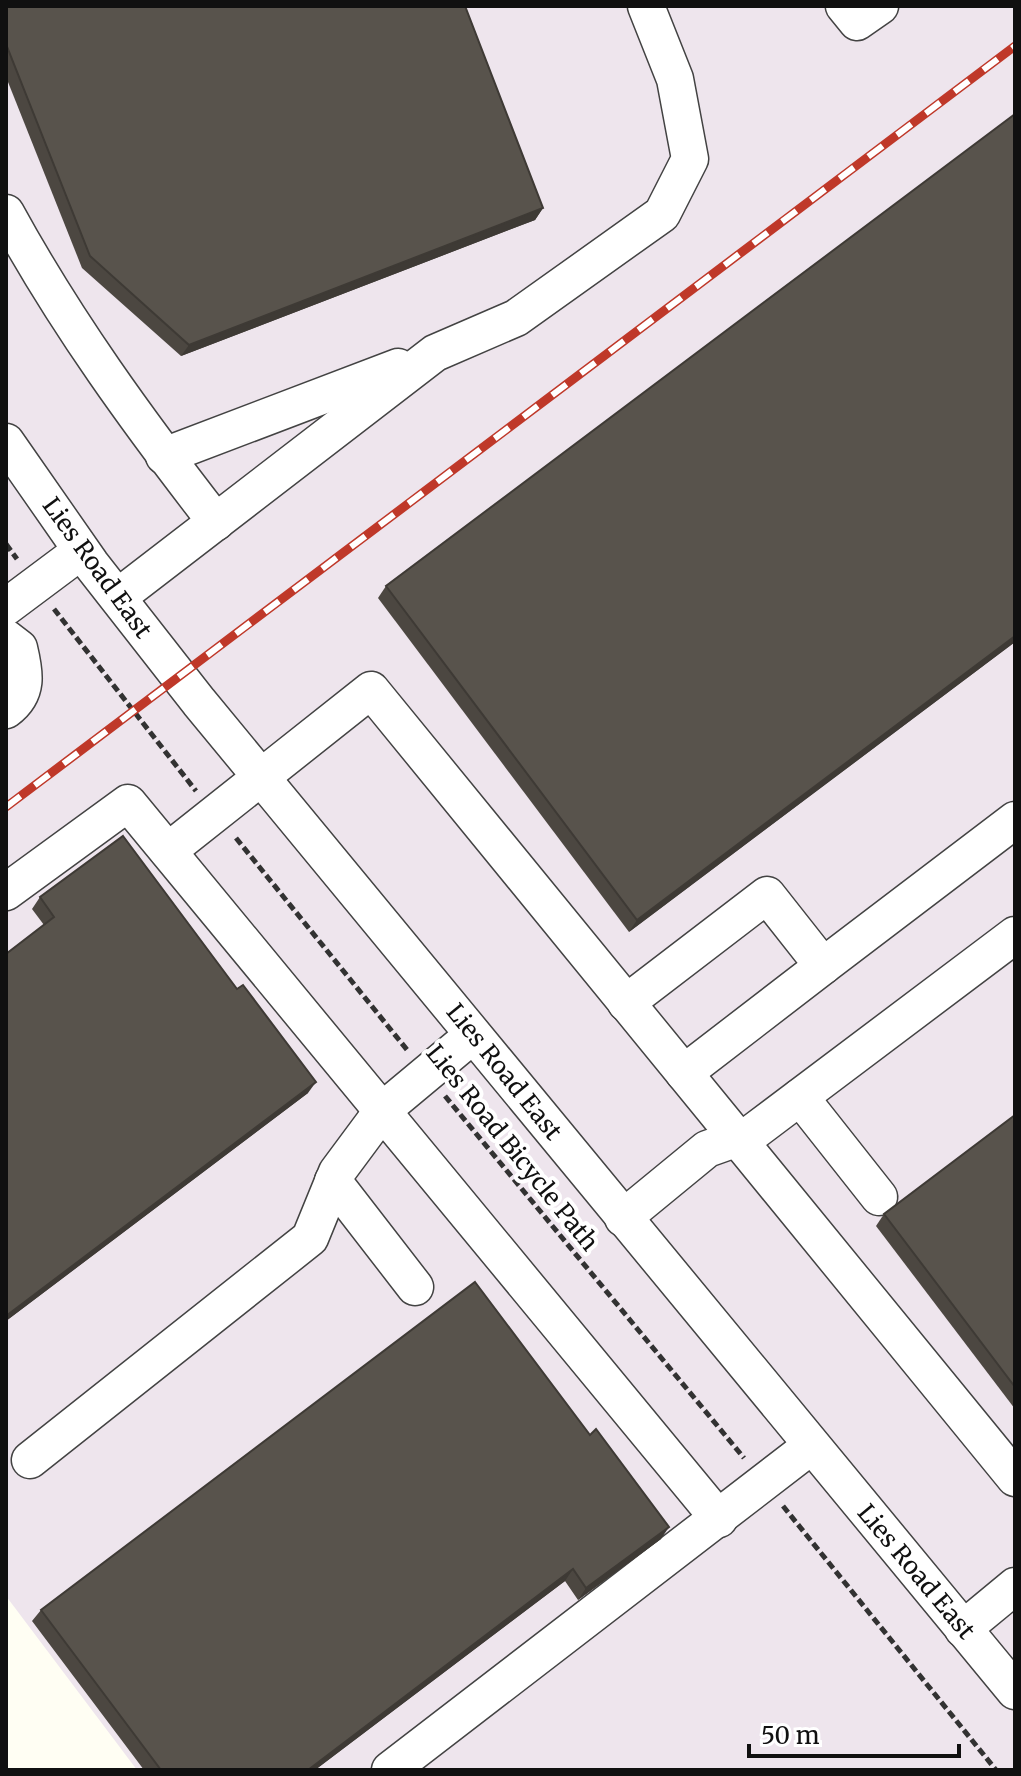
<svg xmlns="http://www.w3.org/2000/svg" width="1021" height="1776" font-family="Merriweather,serif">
	<rect width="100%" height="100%" fill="#fffef3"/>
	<polygon fill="#eee5ed" points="6,6 1015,6 1015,1770 137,1770 6,1596"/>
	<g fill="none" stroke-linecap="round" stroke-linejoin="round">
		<g stroke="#434343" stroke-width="39">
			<g id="minor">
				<polyline points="844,6 857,22 880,6"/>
				<path d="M 6,213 C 66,323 139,423 216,522"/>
				<polyline points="6,442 91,564 199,702 1015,1691"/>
				<polyline points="164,456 398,367"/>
				<polyline points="118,597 435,353 516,318 662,214 690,159 675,79 646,6"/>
				<polyline points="6,607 81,551"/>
				<path d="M 6,638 L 19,648 C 25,673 29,693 6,710"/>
				<polyline points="168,851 371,690 1015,1478"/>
				<polyline points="6,892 128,803 719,1519"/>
				<polyline points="823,966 1015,820"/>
				<polyline points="626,1003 767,895 823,966 684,1073"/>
				<polyline points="800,1097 879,1197"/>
				<polyline points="333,1181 415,1287"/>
				<polyline points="623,1218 707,1149 752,1133 1015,935"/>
				<polyline points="30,1460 310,1238 337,1172 383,1110 473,1035"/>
				<polyline points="963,1629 1015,1586"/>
				<polyline points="390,1770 811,1446"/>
			</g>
		</g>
		<g stroke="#323232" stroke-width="5" stroke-dasharray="8 4" stroke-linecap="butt">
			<polyline points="6,544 17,559"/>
			<polyline points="54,609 196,791"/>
			<polyline points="236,838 408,1051"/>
			<polyline points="445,1096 744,1458"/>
			<polyline points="783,1506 996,1770"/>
		</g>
		<use href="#minor" stroke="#fff" stroke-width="36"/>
		<g stroke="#bf3829" stroke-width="9">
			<polyline id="rail" points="6,807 1015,46"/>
		</g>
		<use href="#rail" stroke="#fff" stroke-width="6" stroke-dasharray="18" stroke-linecap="butt"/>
	</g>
	<g fill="#4c4741">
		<polygon points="6,6 543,208 535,220 181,356 82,268 6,77"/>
		<polygon points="386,586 1015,642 629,932 378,598"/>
		<polygon points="40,897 308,1093 6,1321 6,954 44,925 32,909"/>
		<polygon points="1015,1115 1015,1409 876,1226 884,1214"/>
		<polygon points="661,1539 578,1600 565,1581 315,1770 144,1770 32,1621 41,1610"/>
	</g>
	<g fill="#3e3a35">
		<polygon points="543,208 535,220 181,356 189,345"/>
		<polygon points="1015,636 1015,642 629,932 637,920"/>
		<polygon points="316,1082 308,1093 6,1321 6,1316"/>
		<polygon points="669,1527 661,1539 578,1600 586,1588"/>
		<polygon points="573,1569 565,1581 315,1770 308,1770"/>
	</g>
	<g fill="#58534c" stroke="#3e3a35" stroke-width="2">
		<polygon points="6,6 465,6 543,208 189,345 90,256 6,44"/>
		<polygon points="1015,114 1015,636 637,920 386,586"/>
		<polygon points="123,836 237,989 243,985 316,1082 6,1316 6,954 54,917 40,897"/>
		<polygon points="1015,1115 1015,1387 884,1214"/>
		<polygon points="475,1282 590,1435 596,1429 669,1527 586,1588 573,1569 308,1770 161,1770 41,1610"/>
	</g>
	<g text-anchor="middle" stroke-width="8" stroke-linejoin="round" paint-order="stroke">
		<g font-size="24" fill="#101010" stroke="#fff">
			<text transform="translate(97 568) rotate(54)" y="8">Lies Road East</text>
			<text transform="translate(504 1072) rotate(51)" y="8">Lies Road East</text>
			<text transform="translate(512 1148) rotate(51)" y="8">Lies Road Bicycle Path</text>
			<text transform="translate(916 1572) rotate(50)" y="8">Lies Road East</text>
		</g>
	</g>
	<rect width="1021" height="1776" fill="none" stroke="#101010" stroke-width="16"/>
	<path d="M749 1744v12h210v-12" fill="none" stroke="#101010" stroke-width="4"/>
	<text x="761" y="1744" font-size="24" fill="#101010" stroke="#ffffff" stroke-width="6" paint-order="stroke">50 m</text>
</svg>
